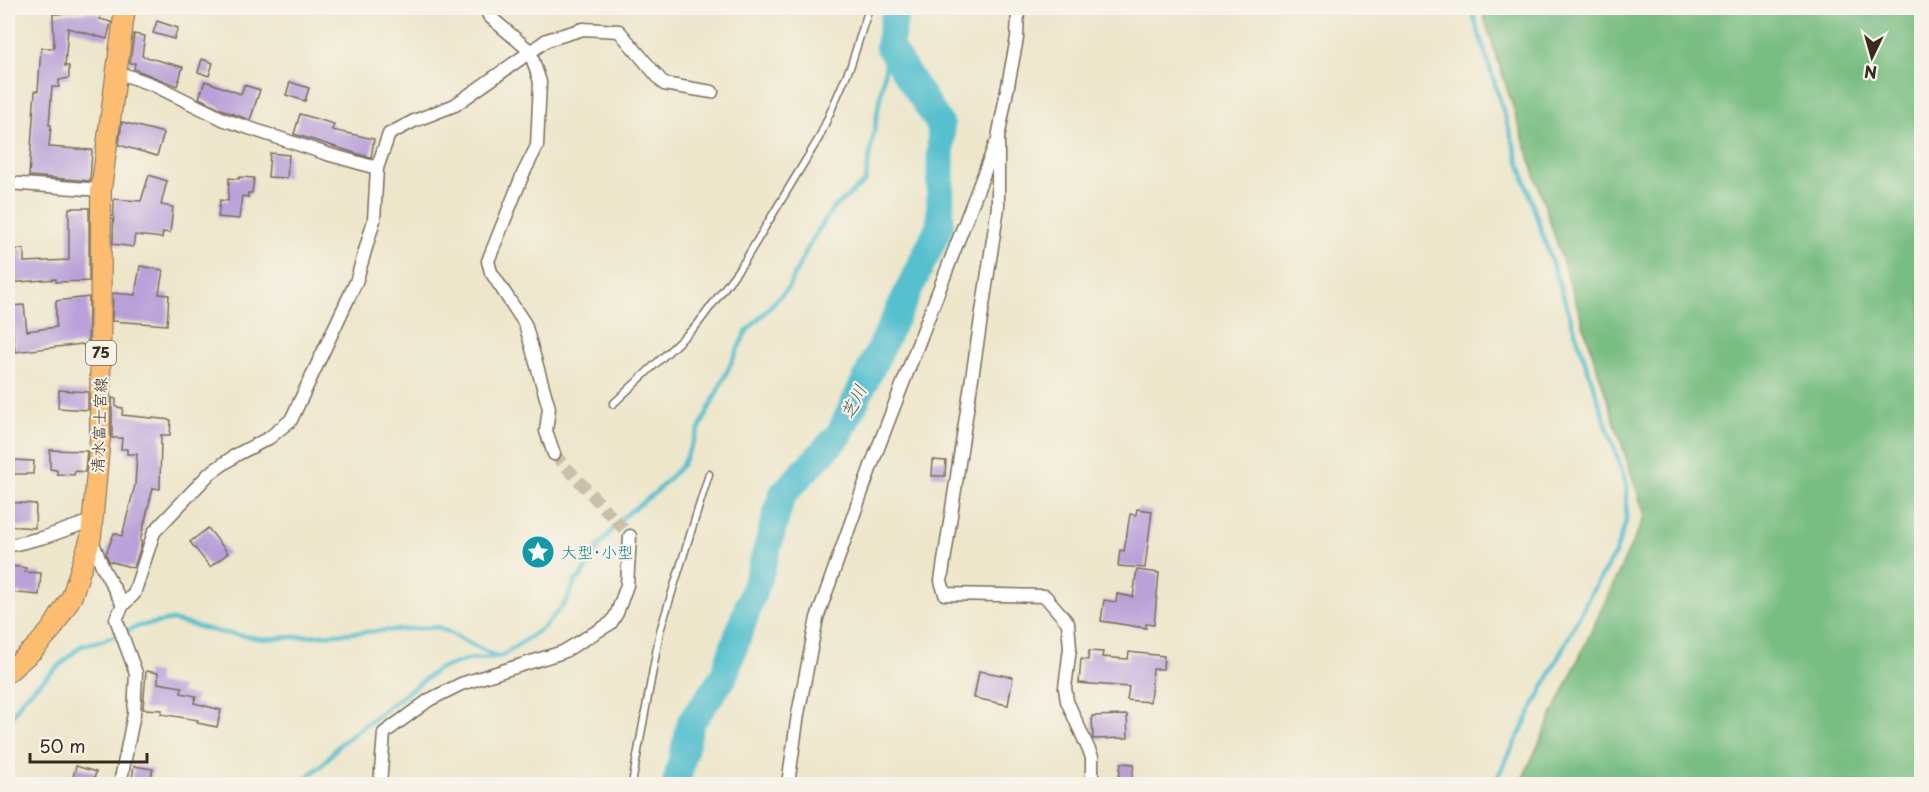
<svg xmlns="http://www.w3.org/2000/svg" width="1929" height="792" font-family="'Playpen Sans','Klee One',sans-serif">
	<rect width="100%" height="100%" fill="#f7f3e8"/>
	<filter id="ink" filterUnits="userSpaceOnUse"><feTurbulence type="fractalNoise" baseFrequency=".0167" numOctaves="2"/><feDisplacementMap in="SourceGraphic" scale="12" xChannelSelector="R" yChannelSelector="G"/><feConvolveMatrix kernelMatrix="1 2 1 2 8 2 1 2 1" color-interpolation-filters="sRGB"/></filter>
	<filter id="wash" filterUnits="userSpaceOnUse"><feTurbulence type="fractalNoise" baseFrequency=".008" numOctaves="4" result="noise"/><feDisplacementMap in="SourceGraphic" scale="24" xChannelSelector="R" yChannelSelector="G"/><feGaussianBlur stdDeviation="1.35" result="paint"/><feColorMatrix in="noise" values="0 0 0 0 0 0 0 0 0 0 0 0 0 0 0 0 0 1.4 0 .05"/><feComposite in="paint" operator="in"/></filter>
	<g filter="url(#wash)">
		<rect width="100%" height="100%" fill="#ede6ca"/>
		<polygon fill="#78bd81" stroke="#5a7450" stroke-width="1.5" points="1481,8 1921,8 1921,784 1520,784 1645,516"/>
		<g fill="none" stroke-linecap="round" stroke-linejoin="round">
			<g stroke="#54c0ce" stroke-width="4.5">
				<polyline points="1471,8 1533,206 1627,486 1626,522 1615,554 1591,593 1494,784"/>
				<polyline points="8,723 24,697 81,646 101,641 139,626 172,620 219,632 264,639 438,627 493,655"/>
				<polyline points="298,784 322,765 340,744 438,669 466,660 502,656 544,627 566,602 576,580 580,578 599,546 623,517 656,492 682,465 746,332 788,288 808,247 832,209 865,182 889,47"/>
			</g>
			<polyline stroke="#54c0ce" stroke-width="28" points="676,784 691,722 723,678 761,570 782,495 839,435 940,225 941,126 889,47 896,8"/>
		</g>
		<g id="blocks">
			<g fill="#baa0d8">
				<polygon points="87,11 101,15 100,19 111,22 107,39 68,28 65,66 69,66 69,78 59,80 59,87 52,87 49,125 51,125 49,147 92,150 90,181 29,176 34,104 35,91 38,91 41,48 54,48 53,14 86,13"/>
				<polygon points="157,21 178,28 174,39 153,33"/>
				<polygon points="134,34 145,36 142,56 183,67 177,86 134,69 135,63 130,63"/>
				<polygon points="202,59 213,63 209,76 198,72"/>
				<polygon points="205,81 241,94 244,85 260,90 250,120 228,112 199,98"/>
				<polygon points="290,82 309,88 305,101 286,95"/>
				<polygon points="300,114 334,124 332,130 374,139 371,158 294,134"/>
				<polygon points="122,122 164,133 157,156 119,145"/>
				<polygon points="270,153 289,155 287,178 268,177"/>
				<polygon points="149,175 167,181 161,205 173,207 170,233 163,232 162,238 135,235 133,247 113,244 114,199 141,201"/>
				<polygon points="239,177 254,178 252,193 248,193 248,197 242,196 239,219 218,217 220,200 228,201 229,178 239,179"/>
				<polygon points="69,208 89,208 89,281 56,282 56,279 8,283 8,250 24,249 24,262 69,260"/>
				<polygon points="140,266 163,270 159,294 169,295 167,325 112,321 113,293 135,295"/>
				<polygon points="89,297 88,349 82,344 15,352 10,306 24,305 27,331 56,327 56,301"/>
				<polygon points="59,390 88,392 88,410 58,408"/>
				<polygon points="112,398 116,399 116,407 123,408 122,415 171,420 170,435 161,435 160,489 153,488 140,541 142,542 134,568 109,561 106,554 114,533 122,536 135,485 137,454 127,454 127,449 121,449 122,438 112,438"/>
				<polygon points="50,450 87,451 85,472 75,471 74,475 57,474 57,470 50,469"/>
				<polygon points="12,460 34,461 33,474 11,474"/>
				<polygon points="933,460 946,461 945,476 932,476"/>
				<polygon points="8,502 36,504 35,528 8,526"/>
				<polygon points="1137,509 1152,511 1145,568 1118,566 1120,550 1124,551 1130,514 1136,515"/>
				<polygon points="208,528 228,553 210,567 190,542"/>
				<polygon points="10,566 26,568 25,572 41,573 39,595 8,592"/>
				<polygon points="1137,570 1159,573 1154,625 1146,624 1146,628 1101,621 1104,600 1116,602 1117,594 1133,597"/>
				<polygon points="1089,651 1103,652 1102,657 1128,659 1129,652 1164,656 1163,669 1153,669 1150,702 1127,700 1129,687 1079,683 1081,659 1088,660"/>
				<polygon points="146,671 158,673 158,683 182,687 181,693 196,696 194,703 221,710 217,727 197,723 198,720 161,714 162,710 143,709"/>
				<polygon points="979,671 1013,677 1008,705 974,698"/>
				<polygon points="1127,715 1128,738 1093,739 1092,716"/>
				<polygon points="1121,763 1134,764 1131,784 1118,784"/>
				<polygon points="76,766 96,772 93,784 72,781"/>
				<polygon points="134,766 153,769 149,784 131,784"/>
			</g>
		</g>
	</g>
	<g filter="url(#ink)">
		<use href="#blocks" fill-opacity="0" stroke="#796c5a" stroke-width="1.5"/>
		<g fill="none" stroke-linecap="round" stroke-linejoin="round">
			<polyline stroke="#c9c0a8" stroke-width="12" stroke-dasharray="12 6" stroke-linecap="butt" points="554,454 630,536"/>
			<g stroke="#796c5a" stroke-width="9">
				<g id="service">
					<polyline points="613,404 697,325 744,262 819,138 851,65 869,8"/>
					<polyline points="632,784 660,631 709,474"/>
				</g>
			</g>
			<g stroke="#796c5a" stroke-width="15">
				<g id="minor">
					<polyline points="486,8 489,16 530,51 540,82 537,146 523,174 488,261 491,272 525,324 549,408 546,431 554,454"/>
					<polyline points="1018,8 1017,38 998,138 998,207 941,581 945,594 1045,596 1068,623 1070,648 1065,688 1067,701 1092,757 1092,784"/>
					<polyline points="117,72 156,86 225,120 327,154 377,168"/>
					<polyline points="8,183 101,190"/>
					<polyline points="91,538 103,568 123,605 116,619 136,673 134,714 120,784"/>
					<polyline points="8,546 45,537 94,520"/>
					<polyline points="123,605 134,594 154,532 209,474 236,455 269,438 291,420 356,282 374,220 377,168 389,134 414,121 455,105 547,40 583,29 619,31 664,84 712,92"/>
					<polyline points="380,784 384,733 429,700 461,684 563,652 611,623 617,613 627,585 630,536"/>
					<polyline points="788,784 798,714 817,618 871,466 995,145"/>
				</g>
			</g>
			<g stroke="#796c5a" stroke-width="22">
				<polyline id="primary" points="8,672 34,649 52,629 72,596 91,537 100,438 101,190 125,8"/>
			</g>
			<use href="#service" stroke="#fff" stroke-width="6"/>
			<use href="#minor" stroke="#fff" stroke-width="12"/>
			<use href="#primary" stroke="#fcbd6f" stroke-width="20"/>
		</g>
	</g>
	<defs>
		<g id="sight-disc" transform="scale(1.725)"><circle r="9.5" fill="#0f9aa8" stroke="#f7f3e8"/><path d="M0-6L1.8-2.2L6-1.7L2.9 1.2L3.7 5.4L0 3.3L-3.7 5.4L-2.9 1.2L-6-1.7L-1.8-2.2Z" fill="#fff"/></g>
	</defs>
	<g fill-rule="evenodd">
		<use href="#sight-disc" x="538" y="552"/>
	</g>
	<g text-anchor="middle" stroke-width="4.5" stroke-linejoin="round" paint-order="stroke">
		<rect fill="#f7f3e8" stroke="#73665b" stroke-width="1.5" x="86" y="341" width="30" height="24" rx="4.5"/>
		<g font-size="15" font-weight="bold" fill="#3b2a1e">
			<text x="101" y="358">75</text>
		</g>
		<g font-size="16" fill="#3b2a1e" stroke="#f7f3e8">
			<text transform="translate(99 425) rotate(-88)" y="6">清水富士宮線</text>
		</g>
		<g font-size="16" fill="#0d838f" stroke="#f7f3e8" text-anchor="start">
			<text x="561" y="558">大型･小型</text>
		</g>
		<g font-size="18" font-style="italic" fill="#425753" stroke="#f7f3e8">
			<text transform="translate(854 402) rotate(-64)" y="6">芝川</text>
		</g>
	</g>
	<rect width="1929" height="792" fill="none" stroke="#f7f3e8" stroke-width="30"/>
	<g transform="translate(1872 57) rotate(185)" stroke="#f7f3e8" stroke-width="4.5" paint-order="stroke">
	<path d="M0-4.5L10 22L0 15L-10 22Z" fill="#3b2a1e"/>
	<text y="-9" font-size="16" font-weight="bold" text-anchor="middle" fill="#3b2a1e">N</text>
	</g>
	<path d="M30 753v9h117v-9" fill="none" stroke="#3b2a1e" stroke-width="3"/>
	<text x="39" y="753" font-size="18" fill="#3b2a1e" stroke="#f7f3e8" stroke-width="4.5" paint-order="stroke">50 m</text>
</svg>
